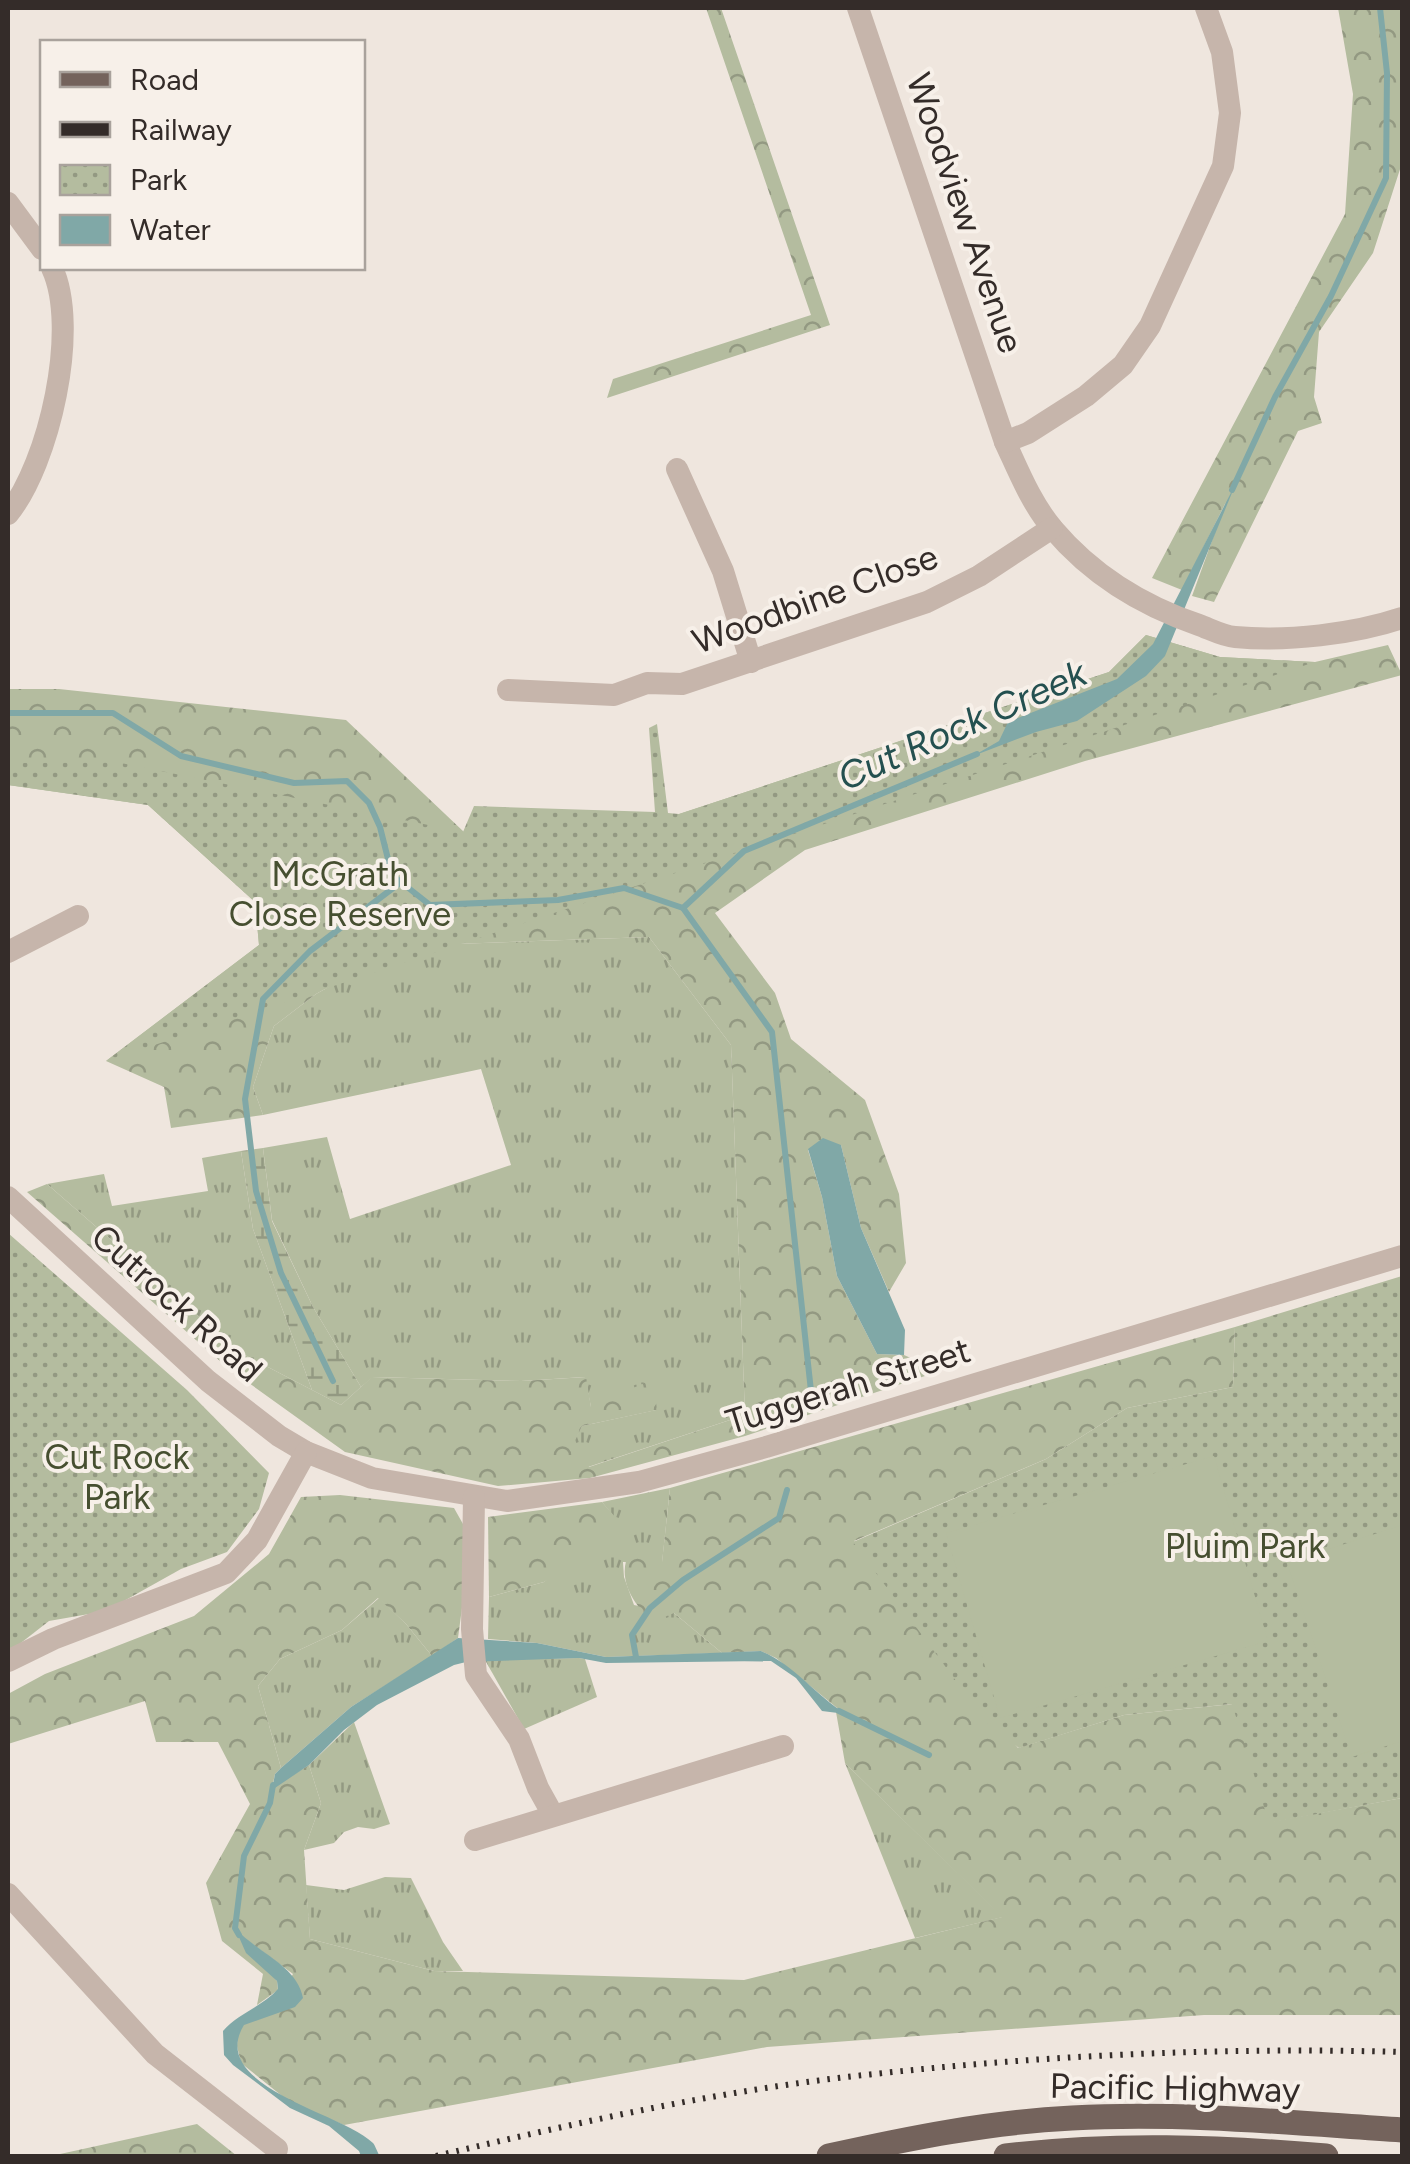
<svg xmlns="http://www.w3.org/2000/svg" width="1410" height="2164" font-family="Figtree,sans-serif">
	<defs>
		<pattern id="grass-tufts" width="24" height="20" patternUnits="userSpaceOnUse" patternTransform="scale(2.5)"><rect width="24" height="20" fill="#b4bc9f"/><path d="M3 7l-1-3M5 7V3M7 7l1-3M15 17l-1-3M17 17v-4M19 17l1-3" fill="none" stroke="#939982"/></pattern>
		<pattern id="forest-crowns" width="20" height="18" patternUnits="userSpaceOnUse" patternTransform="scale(2.5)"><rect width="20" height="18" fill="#b4bc9f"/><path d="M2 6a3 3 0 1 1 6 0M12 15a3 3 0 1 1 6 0" fill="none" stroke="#939982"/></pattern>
		<pattern id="wetland-marsh" width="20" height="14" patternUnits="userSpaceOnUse" patternTransform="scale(2.5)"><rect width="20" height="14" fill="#b4bc9f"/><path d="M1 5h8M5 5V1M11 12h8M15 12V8" fill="none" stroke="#939982"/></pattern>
		<pattern id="park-dots" width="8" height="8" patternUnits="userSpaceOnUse" patternTransform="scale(2.5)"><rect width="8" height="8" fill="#b4bc9f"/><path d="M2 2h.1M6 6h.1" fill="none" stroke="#939982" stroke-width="1.8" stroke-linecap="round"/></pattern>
	</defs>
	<rect width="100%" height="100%" fill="#efe6de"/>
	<g fill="url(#grass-tufts)">
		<polygon points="649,937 731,1045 745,1415 588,1467 573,1443 582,1426 656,1410 591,1407 585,1377 521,1381 373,1377 361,1387 313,1307 272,1220 263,1148 327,1137 350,1219 511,1165 481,1069 263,1115 253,1087 274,1026 316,994 388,954 428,945"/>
		<polygon points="241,1151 253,1229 312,1390 241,1353 47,1184 104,1174 112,1206 208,1191 202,1158"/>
		<polygon points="670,1488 662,1563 623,1562 624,1577 634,1605 674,1613 722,1653 606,1657 537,1643 488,1639 489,1597 544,1582 615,1518 602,1502"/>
		<polygon points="379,1598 406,1624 432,1656 351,1707 281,1768 258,1686 280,1659 342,1630"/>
		<polygon points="579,1658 585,1659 597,1697 524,1729 485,1660"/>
		<polygon points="354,1722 390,1824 374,1829 358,1827 344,1832 334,1843 304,1850 321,1803 309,1765"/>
		<polygon points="845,1763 1003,1917 915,1938"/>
		<polygon points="385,1877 411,1878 443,1942 463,1971 434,1971 310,1939 306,1885 344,1890"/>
	</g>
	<g fill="url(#forest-crowns)">
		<polygon points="706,8 721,8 830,325 607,398 613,379 811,315"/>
		<polygon points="1338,8 1402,8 1402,163 1373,253 1319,332 1314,397 1322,423 1298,431 1214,602 1192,596 1226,502 1182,590 1152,578 1345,214 1353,94"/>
		<polygon points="1146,635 1220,657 1315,662 1388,645 1402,675 1085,761 805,850 715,913 775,993 791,1039 865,1100 899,1194 906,1263 889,1292 861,1228 841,1145 808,1150 822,1197 837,1276 877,1354 904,1355 940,1371 745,1436 590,1478 498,1486 345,1452 228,1368 27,1192 47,1184 241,1353 341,1405 372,1377 521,1381 586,1377 591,1407 653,1379 657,1410 582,1426 574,1443 589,1467 745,1415 731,1045 649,937 428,945 388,954 316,994 274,1026 253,1087 263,1115 171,1128 164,1087 106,1061 259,945 255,902 148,805 8,785 8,689 59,689 346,720 464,832 679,814 1109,672"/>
		<path d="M 1235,1327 L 1233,1387 L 1127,1408 L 1046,1459 L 854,1541 L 1018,1748 L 1124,1715 L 1233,1704 L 1270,1822 L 1402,1798 L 1402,2015 L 1204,2015 L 767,2047 L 344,2125 L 292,2104 L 241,2063 L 237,2046 L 238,2033 L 244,2024 L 268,2015 L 293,1974 L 244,1938 L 277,1981 L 278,1990 L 257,2005 L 263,1974 L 222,1941 L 206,1883 L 250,1804 L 218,1742 L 156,1742 L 145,1701 L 8,1744 L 8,1694 L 45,1674 L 194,1616 L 269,1554 L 301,1497 L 340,1495 L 454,1508 L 463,1524 L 465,1585 L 458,1638 L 432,1656 L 406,1624 L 378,1598 L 342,1630 L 280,1659 L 258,1686 L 281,1768 L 275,1774 L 272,1788 L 309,1765 L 321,1803 L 304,1850 L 310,1939 L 434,1971 L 744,1980 L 1002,1917 L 845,1763 L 836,1712 L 842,1712 L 776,1658 L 761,1651 L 722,1653 L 674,1613 L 653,1622 C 632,1603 615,1577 631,1549 L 662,1562 L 670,1488 Z"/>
		<polygon points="602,1502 616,1518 590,1554 544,1582 489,1597 488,1517"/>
		<polygon points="197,2124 237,2156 48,2156 51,2156"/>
	</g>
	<polygon fill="url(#wetland-marsh)" points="263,1148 272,1221 313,1307 361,1387 341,1405 312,1390 253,1229 241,1151"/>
	<g fill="url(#park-dots)">
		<polygon points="1146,635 1220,657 1315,662 106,1061 259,945 255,902 148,805 8,785 8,763 116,762 463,832 474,806 655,812 649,728 657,724 668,813 679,814 1109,672"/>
		<polygon points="8,1233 187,1390 269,1473 259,1509 227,1552 181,1569 106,1611 49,1621 8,1653"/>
		<polygon points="1402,1276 1402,1798 1269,1823 1232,1704 1124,1715 1019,1748 988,1724 853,1542 1046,1459 1127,1408 1233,1387 1235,1327"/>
	</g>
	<g fill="#b4bc9f">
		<polygon points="1214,1456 1268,1641 1000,1718 946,1533"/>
		<polygon points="1402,1525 1402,1741 1352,1757 1287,1563"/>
	</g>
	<g fill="#80a8a7">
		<polygon points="1236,483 1165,656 1146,676 1077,721 1036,732 973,756 999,741 1008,722 1117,679 1153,644"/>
		<polygon points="823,1138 841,1145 861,1228 905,1330 904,1355 877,1354 837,1276 822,1197 808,1149"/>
		<path d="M 458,1638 L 537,1643 L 606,1657 L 761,1651 C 795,1665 815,1695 846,1714 L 822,1711 L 796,1678 L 771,1661 L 606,1663 L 579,1658 L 466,1662 L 454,1665 L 377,1705 L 344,1730 L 309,1765 L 272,1790 L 275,1774 L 281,1768 L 351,1707 Z"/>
		<path d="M 235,1928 C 256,1952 297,1965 303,1998 L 295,2007 L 244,2025 C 206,2087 344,2113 373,2143 C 375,2145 378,2154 380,2156 L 361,2156 L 359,2151 L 329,2126 L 290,2108 L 233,2065 L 224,2055 L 223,2031 C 238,2013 262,2007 278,1989 L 277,1981 L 246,1953 Z"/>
	</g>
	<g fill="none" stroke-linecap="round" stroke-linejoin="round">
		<g stroke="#80a8a7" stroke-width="6">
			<polyline points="1232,490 1275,397 1331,296 1386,178 1387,73 1380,8"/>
			<polyline points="8,713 113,713 181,756 294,783 347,781 369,803 380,827 392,875 430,905 558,900 624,888 683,908"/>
			<polyline points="333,1381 281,1273 256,1191 245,1099 263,999 310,951 401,882"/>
			<polyline points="811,1391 772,1032 683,908 744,851 977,754"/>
			<polyline points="636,1657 632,1635 650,1608 683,1580 779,1518 787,1490"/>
			<polyline points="839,1711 929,1755"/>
			<polyline points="239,1935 235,1928 244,1856 270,1803 273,1785"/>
		</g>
		<g stroke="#c6b5ab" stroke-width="22">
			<path d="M 858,8 L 1005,442 C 1019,472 1031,503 1053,529 C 1092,575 1143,606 1199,625 C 1210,629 1223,636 1235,637 C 1287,642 1354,634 1402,618"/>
			<polyline points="8,203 42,249"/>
			<polyline points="1005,442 1028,433 1086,396 1123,365 1150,326 1223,166 1230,113 1222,52 1206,8"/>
			<polyline points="677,469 723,571 751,662"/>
			<path d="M 8,514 C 49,464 80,328 52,268"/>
			<polyline points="508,690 614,695 647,683 682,684 927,602 979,576 1052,528"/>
			<polyline points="8,952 78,916"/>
			<polyline points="8,1197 208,1381 279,1436 306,1452 372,1478 507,1501 639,1482 766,1447 1402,1256"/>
			<polyline points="474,1497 472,1629 476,1675 519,1739 538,1788 553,1815"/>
			<polyline points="8,1661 53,1639 226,1573 257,1540 306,1452"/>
			<polyline points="475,1840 783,1746"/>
			<polyline points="8,1894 155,2054 277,2149"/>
		</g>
		<g stroke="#74635c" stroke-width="25">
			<path d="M 829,2156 C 910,2138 990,2122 1072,2118 C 1182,2112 1293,2123 1402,2130"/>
			<path d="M 1006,2156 C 1114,2143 1219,2147 1326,2156"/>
		</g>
		<path stroke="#342c29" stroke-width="6" stroke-dasharray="2.5 8" stroke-linecap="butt" d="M 436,2156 C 580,2122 726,2089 874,2074 C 1049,2055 1226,2047 1402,2052"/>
	</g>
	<g text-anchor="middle" stroke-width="8" stroke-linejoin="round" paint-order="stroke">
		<g font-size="35" fill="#342c29" stroke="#f7f0e9">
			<text transform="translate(965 213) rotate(71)" y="12">Woodview Avenue</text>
			<text transform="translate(815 599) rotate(-20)" y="12">Woodbine Close</text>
			<text transform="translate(177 1303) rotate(42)" y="12">Cutrock Road</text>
			<text transform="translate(848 1386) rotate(-17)" y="12">Tuggerah Street</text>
			<text transform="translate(1175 2088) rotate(1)" y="12">Pacific Highway</text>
		</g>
		<g font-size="35" fill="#464f30" stroke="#f7f0e9">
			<text x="340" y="886">McGrath<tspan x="340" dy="40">Close Reserve</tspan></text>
			<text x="117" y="1469">Cut Rock<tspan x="117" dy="40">Park</tspan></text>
			<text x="1245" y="1558">Pluim Park</text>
		</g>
		<g font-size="38" font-style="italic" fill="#245050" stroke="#f7f0e9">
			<text transform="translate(962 725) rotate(-24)" y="13">Cut Rock Creek</text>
		</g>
	</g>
	<rect width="1410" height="2164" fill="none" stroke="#342c29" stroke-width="20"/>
	<rect x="40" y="40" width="325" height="230" fill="#f7f0e9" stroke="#a9a29c" stroke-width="2.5"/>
	<rect x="60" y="72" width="50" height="15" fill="#74635c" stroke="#a9a29c" stroke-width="2.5"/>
	<text x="130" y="90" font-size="30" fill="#342c29">Road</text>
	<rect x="60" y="122" width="50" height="15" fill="#342c29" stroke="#a9a29c" stroke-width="2.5"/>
	<text x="130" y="140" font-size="30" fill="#342c29">Railway</text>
	<rect x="60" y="165" width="50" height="30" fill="url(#park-dots)" stroke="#a9a29c" stroke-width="2.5"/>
	<text x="130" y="190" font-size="30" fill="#342c29">Park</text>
	<rect x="60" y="215" width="50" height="30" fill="#80a8a7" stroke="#a9a29c" stroke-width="2.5"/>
	<text x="130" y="240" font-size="30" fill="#342c29">Water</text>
</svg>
